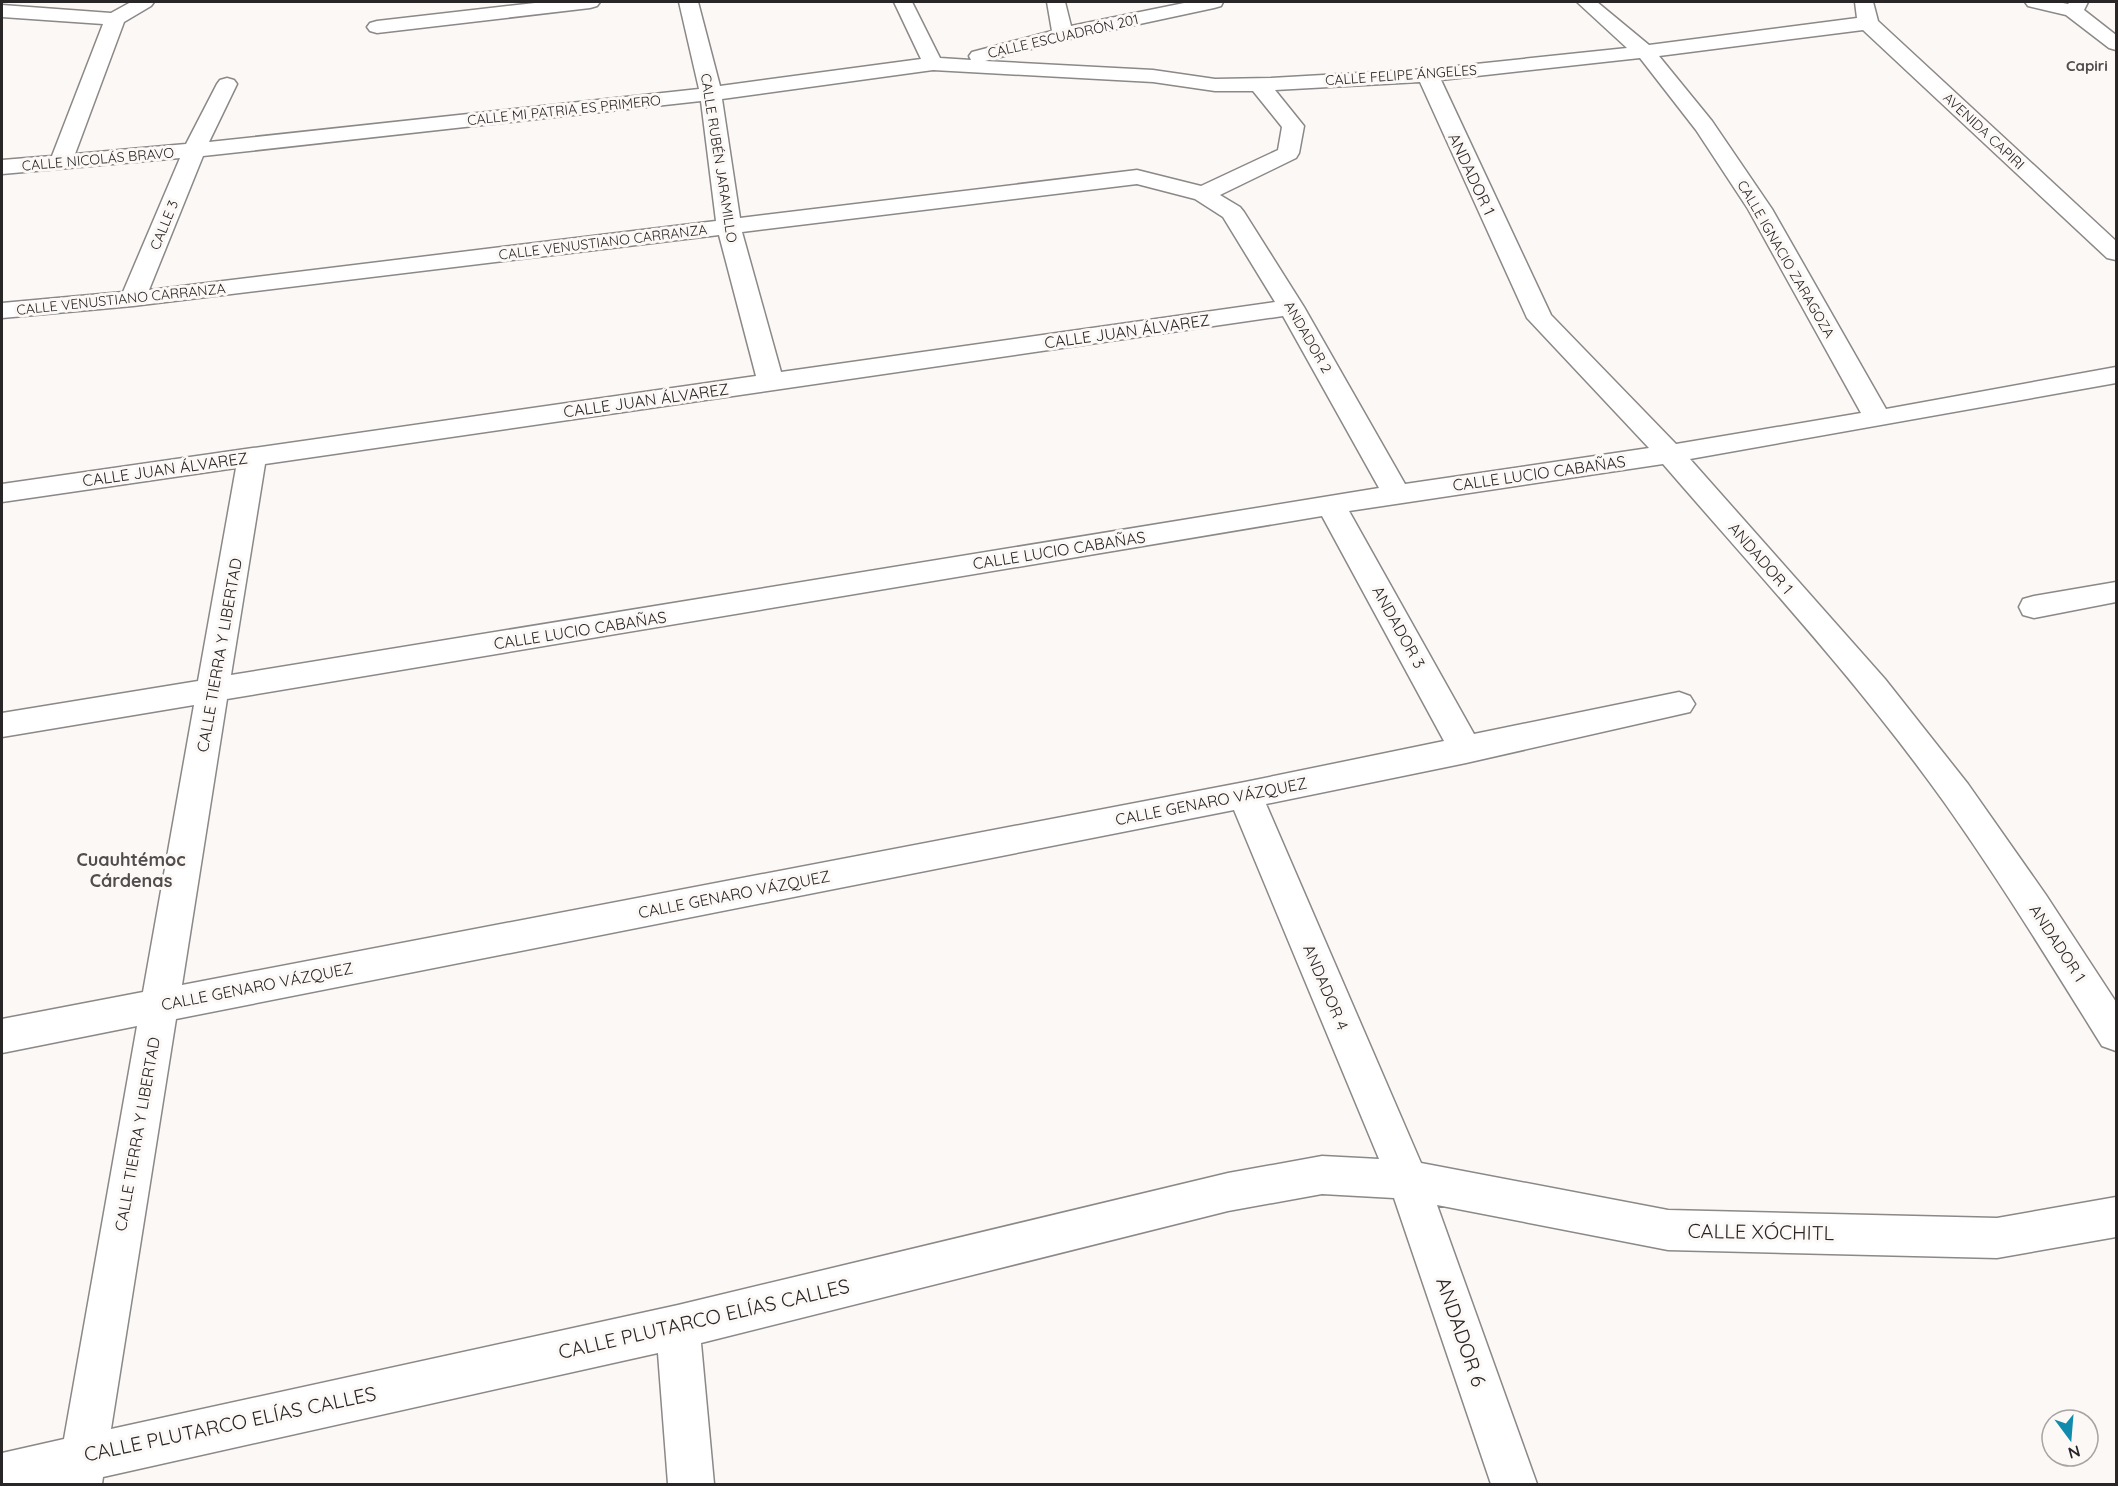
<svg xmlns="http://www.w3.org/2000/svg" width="2118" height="1486" font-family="Quicksand,sans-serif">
	<rect width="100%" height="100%" fill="#fbf8f6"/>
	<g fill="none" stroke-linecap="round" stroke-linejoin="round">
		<g stroke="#8b8887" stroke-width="3">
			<g id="street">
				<path d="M 131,2 L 154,2 L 151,6 L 124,22 L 75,154 L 186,144 L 217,84 L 220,80 L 227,78 L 234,80 L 237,84 L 209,142 L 699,89 L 679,2 L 698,2 L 720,86 L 921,59 L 894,2 L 912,2 L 940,58 L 971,60 L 969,56 L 972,52 L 1052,31 L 1047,2 L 1065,2 L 1071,26 L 1189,2 L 1223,2 L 1221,6 L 1214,8 L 1065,40 L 985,61 L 1153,70 L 1215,79 L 1271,78 L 1428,69 L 1627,48 L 1577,2 L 1597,2 L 1649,45 L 1857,18 L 1855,2 L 1873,2 L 1878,21 L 2116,241 L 2116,260 L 2107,258 L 1863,30 L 1659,56 L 1712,121 L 1772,209 L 1886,409 L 2116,367 L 2116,383 L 1690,459 L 1885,679 L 1968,784 L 2046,895 L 2116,1002 L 2116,1051 L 2102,1046 C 2051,964 2000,881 1944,802 C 1859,683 1759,575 1663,464 L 1349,511 L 1474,734 L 1679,692 L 1690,696 L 1695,704 L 1690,712 L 1466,763 L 1266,804 L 1421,1163 L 1668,1210 L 1997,1218 L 2116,1197 L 2116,1237 L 1997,1258 L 1668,1250 L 1437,1205 L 1537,1484 L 1491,1484 L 1394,1198 L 1322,1194 L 1228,1211 L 701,1343 L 714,1484 L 668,1484 L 658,1353 L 103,1477 L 102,1484 L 2,1484 L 2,1453 L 64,1439 L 137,1026 L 2,1053 L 2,1019 L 143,992 L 194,705 L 2,737 L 2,713 L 198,681 L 236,468 L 2,502 L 2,484 L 756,376 L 719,235 L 133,306 L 2,318 L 2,303 L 123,292 L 180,158 L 2,174 L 2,160 L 52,156 L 103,24 L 2,17 L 2,5 L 111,13 ZM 1640,58 L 1696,130 L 1748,209 L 1861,413 L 1676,444 L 1551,315 L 1441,80 ZM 933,70 L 1153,82 L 1215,91 L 1253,91 L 1282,127 L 1278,150 L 1201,186 L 1137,170 L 740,218 L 722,99 ZM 1420,82 L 1527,318 L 1649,448 L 1405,484 L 1304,307 L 1244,212 L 1240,207 L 1220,195 L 1296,158 L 1299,153 L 1304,126 L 1275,90 ZM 701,101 L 716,221 L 149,290 L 203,156 ZM 1137,184 L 1195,199 L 1223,217 L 1275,302 L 781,372 L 742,232 ZM 1283,316 L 1379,488 L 231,675 L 265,464 ZM 1322,516 L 1444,741 L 1245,782 L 182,985 L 227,699 ZM 1234,810 L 1379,1159 L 1322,1156 L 1228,1173 L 678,1305 L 111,1429 L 176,1019 Z"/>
				<polygon points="544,2 600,2 597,6 590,8 377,33 370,31 367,27 370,23 377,21"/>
				<polygon points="2025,2 2058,2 2068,4 2070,2 2088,2 2084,10 2116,35 2116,50 2109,48 2066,15 2028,6"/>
				<polygon points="2116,582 2116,602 2034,618 2023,615 2019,607 2023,599 2034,596"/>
			</g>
		</g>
		<use href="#street" fill="#fff" fill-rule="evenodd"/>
	</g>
	<g text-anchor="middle" stroke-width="6" stroke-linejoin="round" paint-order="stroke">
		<g font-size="14" fill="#282626" stroke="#fbf8f6">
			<text transform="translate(1063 36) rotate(-13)" y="5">CALLE ESCUADRÓN 201</text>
			<text transform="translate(1401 75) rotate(-4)" y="5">CALLE FELIPE ÁNGELES</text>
			<text transform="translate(564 110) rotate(-6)" y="5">CALLE MI PATRIA ES PRIMERO</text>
			<text transform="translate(1984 131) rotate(43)" y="5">AVENIDA CAPIRI</text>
			<text transform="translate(719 158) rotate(81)" y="5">CALLE RUBÉN JARAMILLO</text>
			<text transform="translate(98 159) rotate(-5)" y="5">CALLE NICOLÁS BRAVO</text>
			<text transform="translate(164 225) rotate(-68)" y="5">CALLE 3</text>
			<text transform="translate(603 242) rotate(-7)" y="5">CALLE VENUSTIANO CARRANZA</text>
			<text transform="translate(1786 259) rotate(60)" y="5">CALLE IGNACIO ZARAGOZA</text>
			<text transform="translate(121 299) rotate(-6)" y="5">CALLE VENUSTIANO CARRANZA</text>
			<text transform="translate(1308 337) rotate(60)" y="5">ANDADOR 2</text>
		</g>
		<g font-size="15" font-weight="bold" fill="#504d4c" stroke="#fbf8f6">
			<text x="2087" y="71">Capiri</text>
		</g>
		<g font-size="16" fill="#282626" stroke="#fbf8f6">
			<text transform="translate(1472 174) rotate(65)" y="6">ANDADOR 1</text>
			<text transform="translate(1127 331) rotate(-8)" y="6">CALLE JUAN ÁLVAREZ</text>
			<text transform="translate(646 400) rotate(-8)" y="6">CALLE JUAN ÁLVAREZ</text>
			<text transform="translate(165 469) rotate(-8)" y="6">CALLE JUAN ÁLVAREZ</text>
			<text transform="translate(1539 473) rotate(-8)" y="6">CALLE LUCIO CABAÑAS</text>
			<text transform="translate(1059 550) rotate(-9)" y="6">CALLE LUCIO CABAÑAS</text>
			<text transform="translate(1761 558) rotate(49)" y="6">ANDADOR 1</text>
			<text transform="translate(1399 627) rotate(61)" y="6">ANDADOR 3</text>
			<text transform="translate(580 630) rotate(-9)" y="6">CALLE LUCIO CABAÑAS</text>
			<text transform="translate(219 655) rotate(-80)" y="6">CALLE TIERRA Y LIBERTAD</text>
			<text transform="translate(1211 801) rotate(-11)" y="6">CALLE GENARO VÁZQUEZ</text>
			<text transform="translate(734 894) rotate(-11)" y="6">CALLE GENARO VÁZQUEZ</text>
			<text transform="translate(2058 943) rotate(57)" y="6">ANDADOR 1</text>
			<text transform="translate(257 986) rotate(-11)" y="6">CALLE GENARO VÁZQUEZ</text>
			<text transform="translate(1326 987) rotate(67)" y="6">ANDADOR 4</text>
			<text transform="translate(137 1134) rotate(-80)" y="6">CALLE TIERRA Y LIBERTAD</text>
		</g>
		<g font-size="18" font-weight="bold" fill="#504d4c" stroke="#fbf8f6">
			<text x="131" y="866">Cuauhtémoc<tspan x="131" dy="21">Cárdenas</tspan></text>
		</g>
		<g font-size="20" fill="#282626" stroke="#fbf8f6">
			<text transform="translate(1761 1232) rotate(1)" y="7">CALLE XÓCHITL</text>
			<text transform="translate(704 1319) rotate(-13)" y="7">CALLE PLUTARCO ELÍAS CALLES</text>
			<text transform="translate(1461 1332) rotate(71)" y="7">ANDADOR 6</text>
			<text transform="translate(230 1424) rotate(-12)" y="7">CALLE PLUTARCO ELÍAS CALLES</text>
		</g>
	</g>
	<rect width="2118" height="1486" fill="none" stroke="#282626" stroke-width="6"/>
	<g transform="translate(2070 1438) rotate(164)"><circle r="28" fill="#fbf8f6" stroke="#a7a4a3" stroke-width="1.5"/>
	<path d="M0-4.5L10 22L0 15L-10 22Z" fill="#118bad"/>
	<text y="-9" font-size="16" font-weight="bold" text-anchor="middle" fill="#282626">N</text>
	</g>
</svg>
